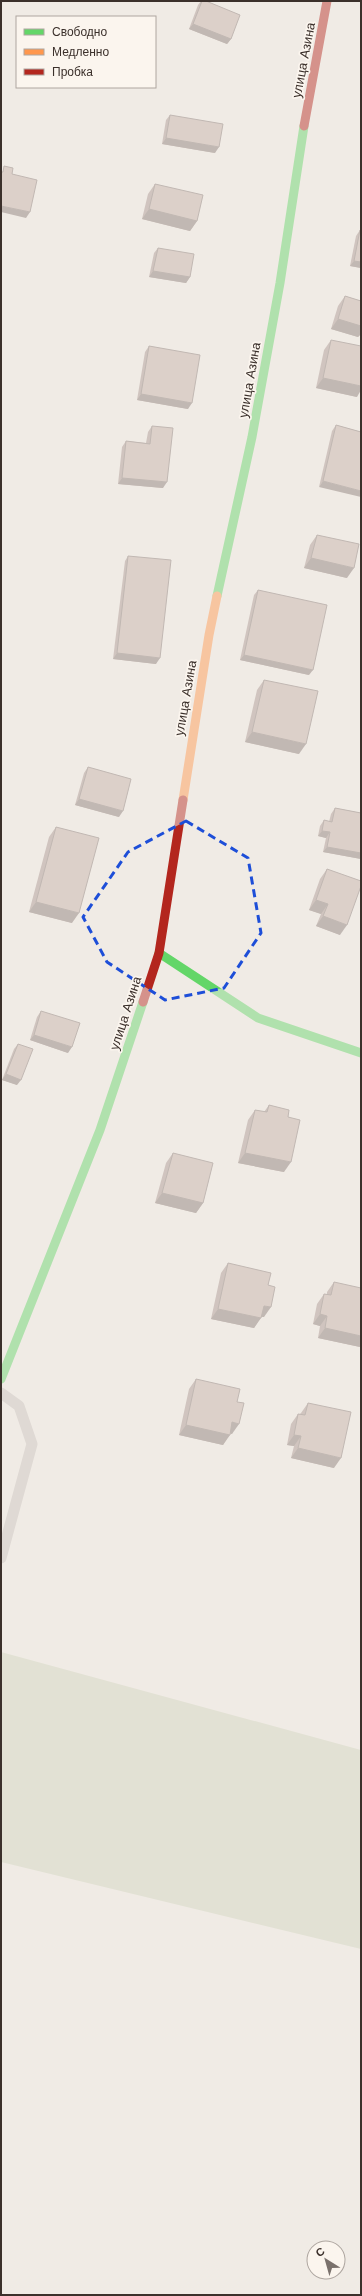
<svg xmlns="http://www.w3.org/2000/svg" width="362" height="2296" font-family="'Work Sans',sans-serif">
	<rect width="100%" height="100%" fill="#f0ebe5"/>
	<polygon fill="#d1d6bf" points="1,1652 361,1750 361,1949 1,1862"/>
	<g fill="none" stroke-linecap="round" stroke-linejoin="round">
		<polyline stroke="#c9c3be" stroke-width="11" points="1,1393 19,1406 32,1444 1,1558"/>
		<g stroke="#63d668" stroke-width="9">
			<polyline points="217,596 252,437 280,283 304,126"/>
			<polyline points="159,953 258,1018 361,1053"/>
			<polyline points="1,1379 100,1130 143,1002"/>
		</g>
		<polyline stroke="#ff974d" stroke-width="9" points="183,800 209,635 217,596"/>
		<g stroke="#b3261e" stroke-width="9">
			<polyline points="304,126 327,1"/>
			<polyline points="143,1002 159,953 183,800"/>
		</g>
	</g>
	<g fill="#a89690">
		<polygon points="201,1 206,1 231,39 227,44 189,29 198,5"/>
		<polygon points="170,115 215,153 162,144 166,120"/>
		<polygon points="155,184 197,221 190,231 142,219 148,194"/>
		<polygon points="360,230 361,230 361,268 350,266 356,236"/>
		<polygon points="158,248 190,277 186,283 149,277 154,253"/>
		<polygon points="345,296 361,301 361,334 358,337 331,329 338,306"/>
		<polygon points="331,340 357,397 316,388 324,350"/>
		<polygon points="149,346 188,409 137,400 145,352"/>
		<polygon points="336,425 361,432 319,487 332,431"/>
		<polygon points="152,426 163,488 118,484 122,447 126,441 146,443 148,432"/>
		<polygon points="317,535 347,578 304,568 310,545"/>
		<polygon points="128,556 156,664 113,659 125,561"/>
		<polygon points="258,590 309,675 240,660 254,595"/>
		<polygon points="264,680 299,754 245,742 257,690"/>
		<polygon points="88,767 119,817 75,805 84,773"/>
		<polygon points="335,808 361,813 361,859 323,852 326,838 318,836 320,826 324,820 329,822 331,814"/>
		<polygon points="56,827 72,923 29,912 49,837"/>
		<polygon points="327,869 340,935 316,926 321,914 309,910 320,879"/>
		<polygon points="41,1011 68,1053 30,1040 37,1017"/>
		<polygon points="18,1044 17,1085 2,1080 14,1049"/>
		<polygon points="269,1105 288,1117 284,1172 238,1163 248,1120 255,1110 264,1112"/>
		<polygon points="173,1153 203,1203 196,1213 155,1203 166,1163"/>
		<polygon points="228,1263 268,1285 264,1317 261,1317 254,1328 211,1319 221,1273"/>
		<polygon points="334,1282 360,1347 318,1338 320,1326 313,1324 317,1304 324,1294 327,1294 327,1292"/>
		<polygon points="196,1379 237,1402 232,1434 230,1433 223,1445 179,1435 189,1389"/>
		<polygon points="308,1403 334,1468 291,1458 294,1446 287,1445 291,1424 298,1414 300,1414 301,1413"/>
	</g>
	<g fill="#887a75">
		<polygon points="193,24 231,39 227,44 189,29"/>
		<polygon points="166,138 219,147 215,153 162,144"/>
		<polygon points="1,206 30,212 26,218 1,212"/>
		<polygon points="149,209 197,221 190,231 142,219"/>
		<polygon points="354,261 361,262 361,268 350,266"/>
		<polygon points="153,271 190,277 186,283 149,277"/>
		<polygon points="338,319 361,326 361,334 358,337 331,329"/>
		<polygon points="323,378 361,386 361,390 357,397 316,388"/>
		<polygon points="141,394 192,403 188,409 137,400"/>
		<polygon points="122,478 167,482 163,488 118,484"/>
		<polygon points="323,481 361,491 361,497 319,487"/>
		<polygon points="311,558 354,568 347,578 304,568"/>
		<polygon points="117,653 160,658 156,664 113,659"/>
		<polygon points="244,655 313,670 309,675 240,660"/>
		<polygon points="252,732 306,744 299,754 245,742"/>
		<polygon points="79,799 123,811 119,817 75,805"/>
		<polygon points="322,831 330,832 326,838 318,836"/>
		<polygon points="327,847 361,853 361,859 323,852"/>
		<polygon points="316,900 328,904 321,914 309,910"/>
		<polygon points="36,902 79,913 72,923 29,912"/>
		<polygon points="323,916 347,925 340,935 316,926"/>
		<polygon points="34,1035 72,1047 68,1053 30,1040"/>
		<polygon points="6,1074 21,1080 17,1085 2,1080"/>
		<polygon points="245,1153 291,1162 284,1172 238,1163"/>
		<polygon points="162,1193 203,1203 196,1213 155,1203"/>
		<polygon points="264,1306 271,1307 264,1317 257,1316"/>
		<polygon points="218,1309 261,1318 254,1328 211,1319"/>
		<polygon points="320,1314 327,1316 320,1326 313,1324"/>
		<polygon points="325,1328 361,1336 361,1346 360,1347 318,1338"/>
		<polygon points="232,1422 239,1424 232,1434 225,1432"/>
		<polygon points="186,1425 230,1435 223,1445 179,1435"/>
		<polygon points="294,1435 301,1436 294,1446 287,1445"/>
		<polygon points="298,1448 341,1458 334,1468 291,1458"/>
	</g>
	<g fill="#c3afa7" stroke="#887a75">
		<polygon points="202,1 206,1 240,15 231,39 193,24"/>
		<polygon points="170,115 223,124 219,147 166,138"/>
		<polygon points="4,166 13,168 12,174 37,180 30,212 1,206 1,172 3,172"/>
		<polygon points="155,184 203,195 197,221 149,209"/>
		<polygon points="360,230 361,230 361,262 354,261"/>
		<polygon points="158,248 194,254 190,277 153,271"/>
		<polygon points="345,296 361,301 361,326 338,319"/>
		<polygon points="331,340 361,346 361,386 323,378"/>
		<polygon points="149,346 200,355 192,403 141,394"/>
		<polygon points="336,425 361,432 361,491 323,481"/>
		<polygon points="152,426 173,428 167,482 122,478 126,441 150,444"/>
		<polygon points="317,535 359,544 354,568 311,558"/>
		<polygon points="128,556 171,560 160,658 117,653"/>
		<polygon points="258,590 327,605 313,670 244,655"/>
		<polygon points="264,680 318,691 306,744 252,732"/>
		<polygon points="88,767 131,779 123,811 79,799"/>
		<polygon points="335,808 361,813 361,853 327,847 330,832 322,831 324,820 332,822"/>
		<polygon points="56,827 99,838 79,913 36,902"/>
		<polygon points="327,869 361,881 361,886 347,925 323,916 328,904 316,900"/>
		<polygon points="41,1011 80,1023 72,1047 34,1035"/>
		<polygon points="18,1044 33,1049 21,1080 6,1074"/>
		<polygon points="269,1105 289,1110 288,1117 300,1120 291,1162 245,1153 255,1110 267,1112"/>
		<polygon points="173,1153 213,1163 203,1203 162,1193"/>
		<polygon points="228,1263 271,1273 268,1285 275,1287 271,1307 264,1306 261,1318 218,1309"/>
		<polygon points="334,1282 361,1288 361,1336 325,1328 327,1316 320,1314 324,1294 331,1295"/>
		<polygon points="196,1379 240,1389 237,1402 244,1403 239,1424 232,1422 230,1435 186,1425"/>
		<polygon points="308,1403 351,1412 341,1458 298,1448 301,1436 294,1435 298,1414 305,1415"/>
	</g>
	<path d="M0 0H362V2296H0ZM 186,821 L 248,858 L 261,933 L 224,988 L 165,1000 L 107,962 L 83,917 L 128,852 Z" fill="#f0ebe5" fill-opacity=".55" fill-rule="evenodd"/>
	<path fill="none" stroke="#1d4ed8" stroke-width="3" stroke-dasharray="8 5" stroke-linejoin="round" d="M 186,821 L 248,858 L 261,933 L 224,988 L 165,1000 L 107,962 L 83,917 L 128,852 Z"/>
	<g text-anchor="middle" stroke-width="3.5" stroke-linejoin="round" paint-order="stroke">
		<g font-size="13" fill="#3b302b" stroke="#fbf5ee">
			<text transform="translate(303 60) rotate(-79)" y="5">улица Азина</text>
			<text transform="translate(249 380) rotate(-80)" y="5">улица Азина</text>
			<text transform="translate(185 698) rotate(-80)" y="5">улица Азина</text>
			<text transform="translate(125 1013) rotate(-72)" y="5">улица Азина</text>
		</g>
	</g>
	<rect width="362" height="2296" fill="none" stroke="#3b302b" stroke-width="4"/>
	<rect x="16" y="16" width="140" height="72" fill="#fbf5ee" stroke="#aea6a0"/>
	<rect x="24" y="29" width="20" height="6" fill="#63d668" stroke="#aea6a0"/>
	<text x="52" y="36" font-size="12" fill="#3b302b">Свободно</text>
	<rect x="24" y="49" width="20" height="6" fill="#ff974d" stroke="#aea6a0"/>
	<text x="52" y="56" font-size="12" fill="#3b302b">Медленно</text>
	<rect x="24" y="69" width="20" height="6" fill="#b3261e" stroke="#aea6a0"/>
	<text x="52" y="76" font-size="12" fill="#3b302b">Пробка</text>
	<g transform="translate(326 2260) rotate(323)"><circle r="19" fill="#fbf5ee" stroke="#aea6a0"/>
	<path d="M0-3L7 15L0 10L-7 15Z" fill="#7a716c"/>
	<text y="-6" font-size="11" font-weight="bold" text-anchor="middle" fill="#3b302b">С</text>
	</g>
</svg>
